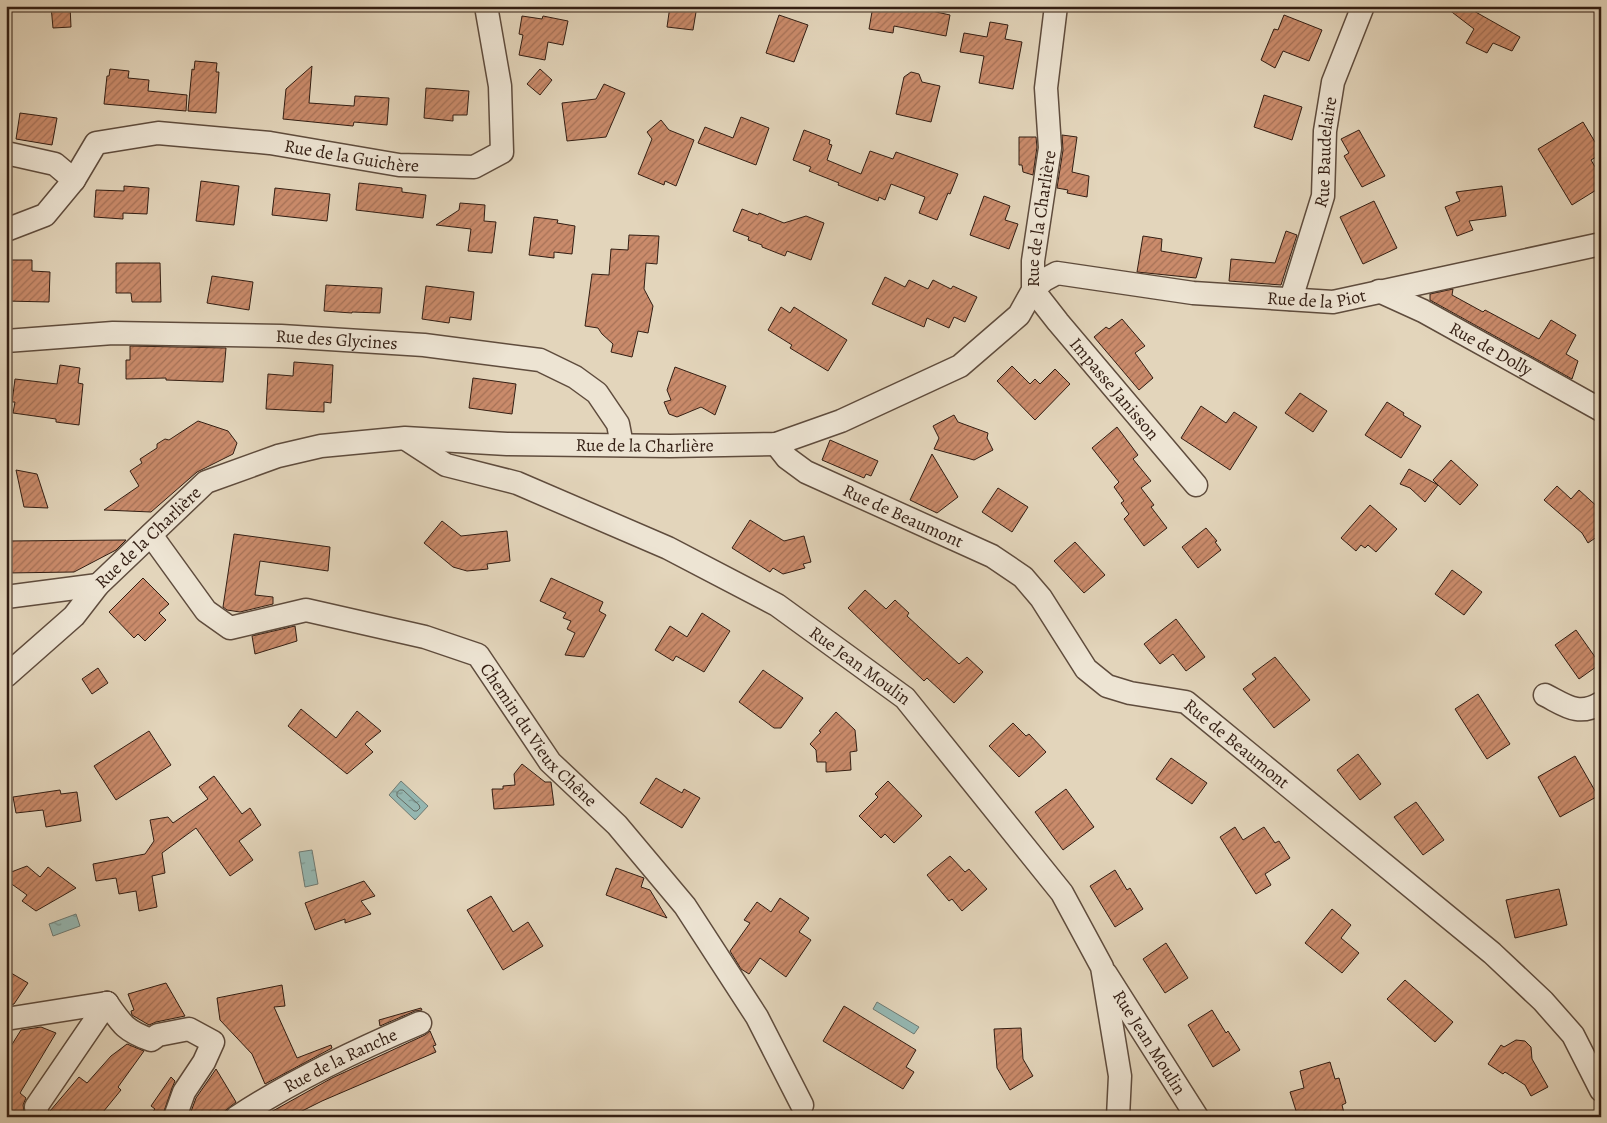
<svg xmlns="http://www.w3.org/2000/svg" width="1607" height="1123" font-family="Alegreya,serif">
	<defs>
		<pattern id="water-ripples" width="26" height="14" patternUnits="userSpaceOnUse" patternTransform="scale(1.25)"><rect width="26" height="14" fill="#95b8b3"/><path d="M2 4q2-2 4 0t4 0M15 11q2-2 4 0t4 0" fill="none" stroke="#7a9590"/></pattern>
		<pattern id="building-hatch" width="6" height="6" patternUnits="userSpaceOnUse" patternTransform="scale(1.25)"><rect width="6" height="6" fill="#ca8b6b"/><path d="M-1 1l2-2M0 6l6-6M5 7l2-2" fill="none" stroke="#a57157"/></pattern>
	</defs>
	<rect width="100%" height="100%" fill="#e3d5bb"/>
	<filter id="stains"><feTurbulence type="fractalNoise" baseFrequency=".004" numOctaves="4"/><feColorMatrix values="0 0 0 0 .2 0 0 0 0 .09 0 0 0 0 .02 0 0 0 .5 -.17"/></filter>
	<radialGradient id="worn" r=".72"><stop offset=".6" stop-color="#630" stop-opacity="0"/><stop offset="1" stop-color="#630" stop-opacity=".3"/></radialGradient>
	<g fill="url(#water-ripples)" stroke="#6e7a73">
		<polygon points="401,781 428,806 415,820 389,795"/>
		<polygon points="312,850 318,884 305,887 299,852"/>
		<polygon points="76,914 80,926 53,936 49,924"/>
		<polygon points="877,1002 919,1027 914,1034 873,1009"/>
	</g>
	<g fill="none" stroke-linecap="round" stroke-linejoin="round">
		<polygon stroke="#646b63" stroke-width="1" points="400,790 403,790 419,805 420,808 417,811 414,811 397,796 397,793"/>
	</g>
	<g fill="url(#building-hatch)" stroke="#331e13">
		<polygon points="51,6 70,6 71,27 53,28"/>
		<polygon points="670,6 697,6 693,30 667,27"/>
		<polygon points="873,6 933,6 932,11 950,15 946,36 894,26 893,33 869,29"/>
		<polygon points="1444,6 1465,6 1520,37 1512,51 1493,43 1487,53 1466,43 1474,29"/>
		<polygon points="779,15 808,25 794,62 766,53"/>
		<polygon points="1284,15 1322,30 1309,61 1283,51 1275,68 1261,60 1274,29 1278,30"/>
		<polygon points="522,16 542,19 543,16 568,21 563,45 548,42 545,60 519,55 523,35 519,34"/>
		<polygon points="990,22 1008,25 1005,39 1022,42 1013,89 979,83 984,56 960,52 964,33 987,37"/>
		<polygon points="195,61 217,63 216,72 219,72 216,113 188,111 192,69 194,70"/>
		<polygon points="312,66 309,103 354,106 355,96 389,98 387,125 354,122 353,126 283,119 286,89"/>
		<polygon points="110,69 129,71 128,78 149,80 148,91 187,95 186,111 104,104 107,76 109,76"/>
		<polygon points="540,69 552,80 540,95 527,84"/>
		<polygon points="911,72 919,74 922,82 940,86 931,122 896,114 904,77"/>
		<polygon points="604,84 625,93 606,137 567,141 562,103 596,99"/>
		<polygon points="426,88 469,91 467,115 453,115 453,121 424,118"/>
		<polygon points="1264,95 1302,107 1292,140 1254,127"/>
		<polygon points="20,113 57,118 52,145 16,139"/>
		<polygon points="741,117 769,128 756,165 698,143 705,127 733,138"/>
		<polygon points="661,120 669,130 694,140 676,186 665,181 664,185 638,174 652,139 647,132"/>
		<polygon points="1583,122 1601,152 1601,154 1591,160 1601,177 1601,187 1572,205 1538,149"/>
		<polygon points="804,130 830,140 829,144 832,145 827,160 861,174 870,151 893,159 896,152 958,174 950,194 948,193 937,220 919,213 925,197 891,184 885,200 879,197 878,201 838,185 839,183 809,171 811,167 793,160"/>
		<polygon points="1359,130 1385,176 1362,187 1344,156 1349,153 1341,139"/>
		<polygon points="1062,135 1077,137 1072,172 1089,176 1087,197 1067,193 1068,190 1057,188 1063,150"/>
		<polygon points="1019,137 1036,137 1037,147 1033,175 1023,172 1022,165 1019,165"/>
		<polygon points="201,181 239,186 234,225 196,221"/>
		<polygon points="359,183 402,188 402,192 426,195 423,218 356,210"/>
		<polygon points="124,186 149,188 147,214 123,213 123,219 94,217 96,190 124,191"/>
		<polygon points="1502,186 1506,216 1469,221 1473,230 1457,236 1445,207 1460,201 1456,192"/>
		<polygon points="275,188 330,194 327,221 272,215"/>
		<polygon points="984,196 1010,206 1005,220 1018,224 1009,249 970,235"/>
		<polygon points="1374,201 1397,248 1363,264 1340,217"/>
		<polygon points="460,203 485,205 484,221 496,222 492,253 468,251 471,229 436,225 459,210"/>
		<polygon points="742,209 758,215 759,213 784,223 806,216 824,223 811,260 787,251 785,256 762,247 762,245 748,240 749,237 733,231"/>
		<polygon points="534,217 558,220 557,223 575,226 572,254 554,252 554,258 529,255"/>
		<polygon points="1286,231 1297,235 1281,285 1229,281 1231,259 1275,263"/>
		<polygon points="629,235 659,236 657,264 646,263 644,289 653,306 648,333 638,331 632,357 611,352 613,344 602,334 598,328 585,326 592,274 609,275 611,249 628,250"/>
		<polygon points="1143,236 1162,239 1161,251 1202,258 1196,278 1137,272"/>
		<polygon points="6,260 32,260 32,271 50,272 49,302 6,301"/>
		<polygon points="116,263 160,263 161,302 132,302 131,293 116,293"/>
		<polygon points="212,276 253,282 249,310 207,303"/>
		<polygon points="885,277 905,287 909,280 928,289 933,280 951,289 953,286 977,297 965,322 954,317 949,328 927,318 924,327 872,304"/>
		<polygon points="326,285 382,288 380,313 352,312 352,313 324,311"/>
		<polygon points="426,286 474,292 471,320 450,317 449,323 422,319"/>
		<polygon points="1453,289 1452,295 1483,312 1485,310 1539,339 1551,320 1576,335 1566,354 1578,361 1572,379 1430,300 1430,294"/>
		<polygon points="781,307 790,313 794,307 847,340 828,371 790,348 792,345 768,330"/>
		<polygon points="1122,319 1145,346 1135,353 1153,378 1139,390 1094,337 1106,327 1109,329"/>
		<polygon points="130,346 226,348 223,382 166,380 166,378 126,379 126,360 130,360"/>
		<polygon points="294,362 333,365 331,403 324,402 324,412 266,409 268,374 293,376"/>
		<polygon points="60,365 80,368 78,383 83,384 79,425 56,422 56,419 13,413 15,402 12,402 15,379 57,384"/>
		<polygon points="1012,366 1030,384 1035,379 1040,384 1055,369 1070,384 1035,420 997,381"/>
		<polygon points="675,367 726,386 715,415 701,407 677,417 669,414 664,402 671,400 667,390"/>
		<polygon points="473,378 516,384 512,414 469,408"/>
		<polygon points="1300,393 1327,411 1313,432 1285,413"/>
		<polygon points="1387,402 1404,413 1403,415 1421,426 1401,458 1365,435"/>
		<polygon points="1201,406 1226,423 1234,412 1257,427 1230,470 1181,438"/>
		<polygon points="954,415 958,422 988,433 987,438 993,450 974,460 934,449 939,438 933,426"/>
		<polygon points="198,421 228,431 237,443 233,454 197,472 151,512 104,510 139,486 130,471 142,463 140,459 157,448 157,444 165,439 169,440"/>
		<polygon points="1117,427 1138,455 1133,459 1151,481 1141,488 1154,505 1151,507 1167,528 1144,546 1124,519 1129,514 1121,503 1124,501 1114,487 1119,482 1092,448"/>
		<polygon points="830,440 878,461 871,476 866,474 864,478 822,460"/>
		<polygon points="932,454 958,497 937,513 910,500"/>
		<polygon points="1451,460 1478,485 1460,505 1438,485 1425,502 1410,488 1400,484 1409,469 1438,485 1433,480"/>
		<polygon points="16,470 37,474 48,508 24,507"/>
		<polygon points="1557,486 1571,499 1579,490 1601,510 1601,534 1588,543 1582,533 1544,500"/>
		<polygon points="998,488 1028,507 1012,532 982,512"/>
		<polygon points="1370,505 1397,529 1376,552 1368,545 1365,548 1361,545 1356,551 1341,538"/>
		<polygon points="750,520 784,541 804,536 811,562 803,564 805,568 783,574 773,568 770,572 732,548"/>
		<polygon points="442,521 461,536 507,531 510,561 487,564 488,569 467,571 453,567 424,543"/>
		<polygon points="1206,528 1217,541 1215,542 1221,550 1198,568 1182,547"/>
		<polygon points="234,534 330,547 328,571 260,561 255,595 273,597 273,604 240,612 227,610 223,607"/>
		<polygon points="126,540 116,550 74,572 6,573 6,541"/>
		<polygon points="1075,542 1105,575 1084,593 1054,561"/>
		<polygon points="1452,570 1482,592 1464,615 1435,594"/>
		<polygon points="143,578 169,604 159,613 166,620 145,641 138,634 134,638 109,612"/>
		<polygon points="551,578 603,602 599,611 606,615 584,657 565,655 575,633 567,629 571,621 563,618 566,613 540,601"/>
		<polygon points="865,590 886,609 895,600 909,613 907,616 959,664 967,657 983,672 954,703 927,678 924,681 848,608"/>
		<polygon points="702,613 730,631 704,672 676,656 673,661 655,650 670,626 687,637"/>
		<polygon points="1176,619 1205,657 1186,671 1173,654 1160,664 1144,644"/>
		<polygon points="295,626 297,641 255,654 252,636"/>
		<polygon points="1576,630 1600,664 1579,679 1555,645"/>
		<polygon points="1275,657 1310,700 1274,728 1243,689 1256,679 1252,674"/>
		<polygon points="98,668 108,683 92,694 82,679"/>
		<polygon points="763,670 803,698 781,728 774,728 739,702"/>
		<polygon points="1478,694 1510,744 1487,759 1455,709"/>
		<polygon points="301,709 336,738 357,711 381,731 365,744 373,752 347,774 288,726"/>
		<polygon points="836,712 855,730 857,751 850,752 851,770 826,772 826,762 817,762 816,750 810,744 821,732 819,731"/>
		<polygon points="1013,723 1026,736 1029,734 1046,752 1019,777 989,746"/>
		<polygon points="149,731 171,765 116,800 94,766"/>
		<polygon points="1358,754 1381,784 1360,800 1337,770"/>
		<polygon points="1575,756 1598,796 1560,817 1538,777"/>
		<polygon points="1171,758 1207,783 1192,804 1156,779"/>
		<polygon points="522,764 545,782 551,782 554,805 494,809 492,789 503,789 503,786 515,785 514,774"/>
		<polygon points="214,776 242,814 250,808 261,825 239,841 253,860 230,876 196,828 162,853 165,873 152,876 157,907 139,911 136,891 119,894 116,878 96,881 93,864 145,854 154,841 150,820 168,817 173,823 208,799 199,787"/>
		<polygon points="656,778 682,793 684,789 700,798 682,828 640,803"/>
		<polygon points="888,781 922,816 894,843 885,834 881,838 859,816 878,797 875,794"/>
		<polygon points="1066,789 1094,827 1063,850 1035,812"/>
		<polygon points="60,790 61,794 77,792 81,821 46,827 43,810 16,813 13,797"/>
		<polygon points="1416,802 1444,840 1423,855 1394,817"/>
		<polygon points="1235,827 1243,840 1264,827 1275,843 1279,841 1290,858 1265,874 1271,885 1256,894 1220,837"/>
		<polygon points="950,856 965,872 969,869 987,889 962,911 952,899 949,901 927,875"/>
		<polygon points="27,866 40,877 48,867 76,888 36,911 22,901 27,895 6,880 6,874"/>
		<polygon points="616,868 644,878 641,887 650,890 667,918 606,895"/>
		<polygon points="1115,870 1127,890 1130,888 1143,909 1115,927 1090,886"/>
		<polygon points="364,881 375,896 361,901 371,914 345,923 345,919 315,930 305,903"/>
		<polygon points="1559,889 1567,925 1515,938 1506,900"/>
		<polygon points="491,896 513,932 528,922 543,946 503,970 467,910"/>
		<polygon points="780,898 809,918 799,932 811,940 786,977 760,958 749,974 741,969 730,951 750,923 744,920 757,902 771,912"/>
		<polygon points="1332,909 1351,925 1341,938 1359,953 1342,973 1305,943"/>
		<polygon points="1166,943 1188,978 1165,993 1143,959"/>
		<polygon points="6,970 28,983 14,1004 6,1006"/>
		<polygon points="1405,980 1453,1022 1435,1042 1387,999"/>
		<polygon points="166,983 185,1016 156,1022 149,1025 132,1015 131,1011 134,1010 128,994"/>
		<polygon points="282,985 285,1006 274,1007 297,1058 331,1045 332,1048 265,1084 252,1054 220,1020 217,998"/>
		<polygon points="844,1006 916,1050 906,1067 914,1072 903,1089 823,1041"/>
		<polygon points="421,1008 422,1010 415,1011 380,1026 379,1020"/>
		<polygon points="1212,1010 1226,1033 1228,1031 1240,1050 1213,1067 1188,1025"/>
		<polygon points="41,1027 56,1033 20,1093 26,1098 23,1105 25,1117 19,1117 10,1110 6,1117 6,1054 21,1030"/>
		<polygon points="1021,1028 1023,1059 1033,1076 1010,1090 997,1068 994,1029"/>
		<polygon points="430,1031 436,1045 433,1046 436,1052 322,1101 290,1117 262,1117 332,1078 425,1035"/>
		<polygon points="1516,1040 1525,1041 1531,1047 1532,1059 1548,1087 1531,1096 1525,1085 1505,1072 1503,1074 1488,1064 1501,1045 1504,1047"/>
		<polygon points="127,1044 144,1051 118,1087 121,1090 99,1117 51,1117 50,1111 79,1077 87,1083 111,1056"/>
		<polygon points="1330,1062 1335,1079 1339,1078 1346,1103 1342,1105 1345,1117 1319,1117 1318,1113 1298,1117 1290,1092 1304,1088 1300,1071"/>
		<polygon points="216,1069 236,1102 226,1110 224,1117 189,1117 196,1098"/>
		<polygon points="171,1077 175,1081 172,1088 162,1117 149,1117 155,1109 151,1106"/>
	</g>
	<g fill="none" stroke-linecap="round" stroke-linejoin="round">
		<g stroke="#5f4c3d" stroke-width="25">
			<g id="street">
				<polyline points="6,153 55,164 74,180 45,215 6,230"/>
				<path id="s1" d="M 74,180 L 96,143 L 158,133 L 270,143 L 399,165 L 474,167 L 502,152 L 500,86 L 486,6"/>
				<path id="s2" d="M 1033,290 L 1044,280 L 1057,273 L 1193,293 L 1333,302 L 1601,244"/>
				<path id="s3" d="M 1033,290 L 1058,322 L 1196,485"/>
				<path id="s4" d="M 1379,291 L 1423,311 L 1601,410"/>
				<path id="s5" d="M 1291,299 L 1323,196 L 1325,131 L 1333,82 L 1363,6"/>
				<path id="s6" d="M 6,341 L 113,333 L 281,336 L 424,345 L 540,360 L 575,377 L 597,393 L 618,424 L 622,445"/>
				<path id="s7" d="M 406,439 L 446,465 L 517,483 L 668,548 L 777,605 L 905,698 L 1062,893 L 1102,967 L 1120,1076 L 1118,1117"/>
				<path id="s8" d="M 776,444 L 787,458 L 806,472 L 992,556 L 1023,577 L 1041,598 L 1086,669 L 1107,686 L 1130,693 L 1186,702 L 1492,953 L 1543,1001 L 1573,1035 L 1601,1090"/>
				<path id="s9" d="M 151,535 L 206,611 L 230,628 L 306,610 L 425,637 L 478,655 L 550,762 L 617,825 L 685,906 L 757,1017 L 802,1105"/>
				<polyline points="6,597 98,585"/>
				<path id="s10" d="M 6,676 L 74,616 L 98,585 L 206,482 L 278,456 L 321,446 L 405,438 L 507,444 L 670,446 L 776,444 L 841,421 L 960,366 L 1019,315 L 1033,290 L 1033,261 L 1050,148 L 1046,88 L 1056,6"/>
				<path d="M 1545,695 C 1565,705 1578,717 1601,703"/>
				<path id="s11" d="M 1106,974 L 1197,1117"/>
				<path d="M 107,1003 C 122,1025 126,1031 151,1040 L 158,1035 L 189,1029 L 213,1042 L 204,1062 L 184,1092 L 175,1117"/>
				<polyline points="6,1019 107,1003"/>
				<polyline points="38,1117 36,1107 107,1003"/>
				<path id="s12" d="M 237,1117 C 295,1079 356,1050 420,1023"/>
			</g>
		</g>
		<use href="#street" stroke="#ede4d3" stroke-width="22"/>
	</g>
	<g text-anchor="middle" stroke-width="4" stroke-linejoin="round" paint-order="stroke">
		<g font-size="18" fill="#331e13" stroke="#ede4d3">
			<text dy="6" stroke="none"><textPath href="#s5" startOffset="152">Rue Baudelaire</textPath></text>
			<text dy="6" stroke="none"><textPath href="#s1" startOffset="301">Rue de la Guichère</textPath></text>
			<text dy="6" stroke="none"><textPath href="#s10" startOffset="1234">Rue de la Charlière</textPath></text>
			<text dy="6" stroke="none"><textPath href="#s2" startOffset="291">Rue de la Piot</textPath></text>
			<text dy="6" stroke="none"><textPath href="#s6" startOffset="331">Rue des Glycines</textPath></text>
			<text dy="6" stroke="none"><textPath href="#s4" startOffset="126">Rue de Dolly</textPath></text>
			<text dy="6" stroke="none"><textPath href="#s3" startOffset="128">Impasse Janisson</textPath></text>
			<text dy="6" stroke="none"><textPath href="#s10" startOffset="724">Rue de la Charlière</textPath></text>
			<text dy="6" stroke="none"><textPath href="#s8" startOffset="148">Rue de Beaumont</textPath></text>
			<text dy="6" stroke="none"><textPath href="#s10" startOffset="199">Rue de la Charlière</textPath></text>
			<text dy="6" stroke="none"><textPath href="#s7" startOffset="511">Rue Jean Moulin</textPath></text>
			<text dy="6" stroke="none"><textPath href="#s9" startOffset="480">Chemin du Vieux Chêne</textPath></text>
			<text dy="6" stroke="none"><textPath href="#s8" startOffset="568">Rue de Beaumont</textPath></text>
			<text dy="6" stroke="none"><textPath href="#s11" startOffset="81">Rue Jean Moulin</textPath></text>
			<text dy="6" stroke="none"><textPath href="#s12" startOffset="118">Rue de la Ranche</textPath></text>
		</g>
	</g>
	<rect width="1607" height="1123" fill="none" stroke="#e3d5bb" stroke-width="25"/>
	<rect x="8" y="8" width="1592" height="1108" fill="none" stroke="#331e13" stroke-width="2.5"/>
	<rect x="12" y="12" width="1582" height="1098" fill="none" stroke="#331e13"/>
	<rect width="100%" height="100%" filter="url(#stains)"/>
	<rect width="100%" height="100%" fill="url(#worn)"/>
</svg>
